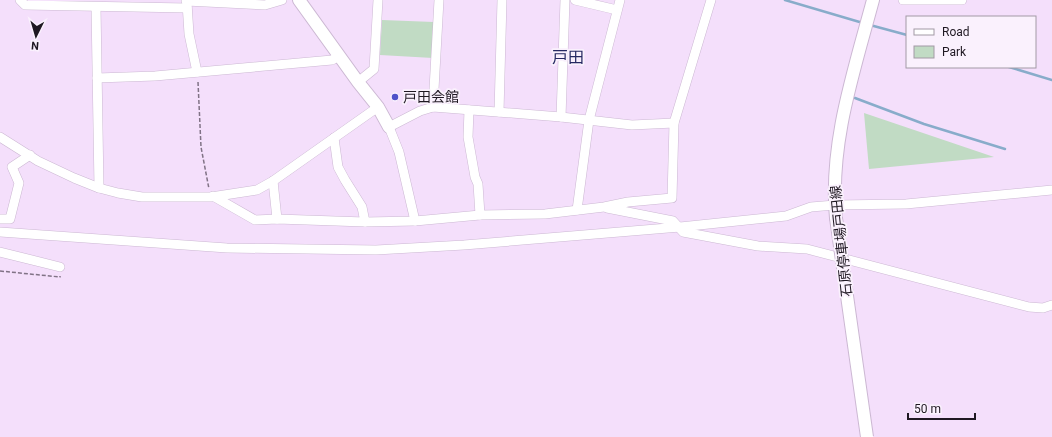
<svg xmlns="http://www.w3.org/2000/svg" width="1052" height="437" font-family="Roboto,'Noto Sans JP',sans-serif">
	<rect width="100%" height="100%" fill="#f4dffb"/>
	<g fill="#c1dbc4">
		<polygon points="382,20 434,22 433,58 380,55"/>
		<polygon points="864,113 994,157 869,169"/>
	</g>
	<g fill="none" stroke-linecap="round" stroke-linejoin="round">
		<g stroke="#88acca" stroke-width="2.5">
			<polyline points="785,0 863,23"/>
			<polyline points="870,25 907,35"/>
			<polyline points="1009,67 1052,80"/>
			<polyline points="855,98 924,124 1005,149"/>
		</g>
		<g stroke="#ccb8d3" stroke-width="10">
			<g id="street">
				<polyline points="20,0 25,5 187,8"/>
				<polyline points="575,0 617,10"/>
				<polyline points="903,0 962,0"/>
				<polyline points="186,1 265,5 282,0"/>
				<polyline points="187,3 189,34 197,72"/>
				<polyline points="96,7 99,188"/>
				<polyline points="97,78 155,76 332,60 339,56"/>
				<polyline points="358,82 374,69 378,0"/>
				<polyline points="433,107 439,0"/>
				<polyline points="469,110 468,137 475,177 478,184 480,215"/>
				<polyline points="499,112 502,0"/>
				<polyline points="561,117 565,0"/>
				<polyline points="0,137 38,161 74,178 99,188 118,193 142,197 211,197 257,190 273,181 378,107"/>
				<polyline points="334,138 338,167 345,180 362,207 365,222"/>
				<polyline points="273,181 277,219"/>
				<polyline points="213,196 255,220 277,219 365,222 415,221 480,215 545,214 604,207 628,202 672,198 674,123 711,0"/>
				<polyline points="607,208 673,221 683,232 758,246 807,249 1029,307 1043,308 1052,305"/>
				<polyline points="577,210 589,120 620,0"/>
				<polyline points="0,219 10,219 19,183 12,167 30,155"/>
				<polyline points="415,221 399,152 389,127 420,111 433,107 561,117 632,125 674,123"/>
				<polyline points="0,232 227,248 376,250 464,245 680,227 786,216 811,207 835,205 906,204 1052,190"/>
				<polyline points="0,252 60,267"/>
			</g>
		</g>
		<g stroke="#ccb8d3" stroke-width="14">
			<g id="secondary">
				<polyline points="299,0 358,82 378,107 389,127"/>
				<path d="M 836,218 C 829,144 854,71 873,0"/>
			</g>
		</g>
		<g stroke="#817386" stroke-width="1.5" stroke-dasharray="4 2" stroke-linecap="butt">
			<polyline points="198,82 201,147 209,189"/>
			<polyline points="0,271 60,277 60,276"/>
		</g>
		<use href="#street" stroke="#fff" stroke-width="9"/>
		<use href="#secondary" stroke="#fff" stroke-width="12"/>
		<g stroke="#ccb8d3" stroke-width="14" stroke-linecap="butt">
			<polyline id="secondary-bridge" points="836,218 867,437"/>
		</g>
		<use href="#secondary-bridge" stroke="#fff" stroke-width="12"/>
	</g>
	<circle fill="#5053c9" stroke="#faf1fd" stroke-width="1.5" cx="395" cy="97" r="4"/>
	<g text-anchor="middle" stroke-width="3.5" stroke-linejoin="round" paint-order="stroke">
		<g font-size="14" fill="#1f1822" stroke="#faf1fd" text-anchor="start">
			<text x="403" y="102">戸田会館</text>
		</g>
		<g font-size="14" fill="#1f1822" stroke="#faf1fd">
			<text transform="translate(841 241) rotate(-96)" y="5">石原停車場戸田線</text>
		</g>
		<g font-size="16" fill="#262962" stroke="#faf1fd">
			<text x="568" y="63">戸田</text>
		</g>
	</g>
	<rect x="906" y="16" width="130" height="52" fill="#faf1fd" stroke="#a29aa5"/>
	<rect x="914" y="29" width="20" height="6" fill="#ffffff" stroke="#a29aa5"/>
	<text x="942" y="36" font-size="12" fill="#1f1822">Road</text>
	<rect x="914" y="46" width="20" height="12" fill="#c1dbc4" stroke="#a29aa5"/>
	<text x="942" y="56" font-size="12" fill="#1f1822">Park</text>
	<g transform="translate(36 36) rotate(185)" stroke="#faf1fd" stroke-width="3" paint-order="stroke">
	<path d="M0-3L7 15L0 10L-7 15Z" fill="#1f1822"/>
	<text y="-6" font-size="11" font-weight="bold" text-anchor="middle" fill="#1f1822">N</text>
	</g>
	<path d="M908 413v6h67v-6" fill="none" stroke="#1f1822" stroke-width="2"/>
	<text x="914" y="413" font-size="12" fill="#1f1822" stroke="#faf1fd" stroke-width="3" paint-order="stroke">50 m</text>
</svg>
